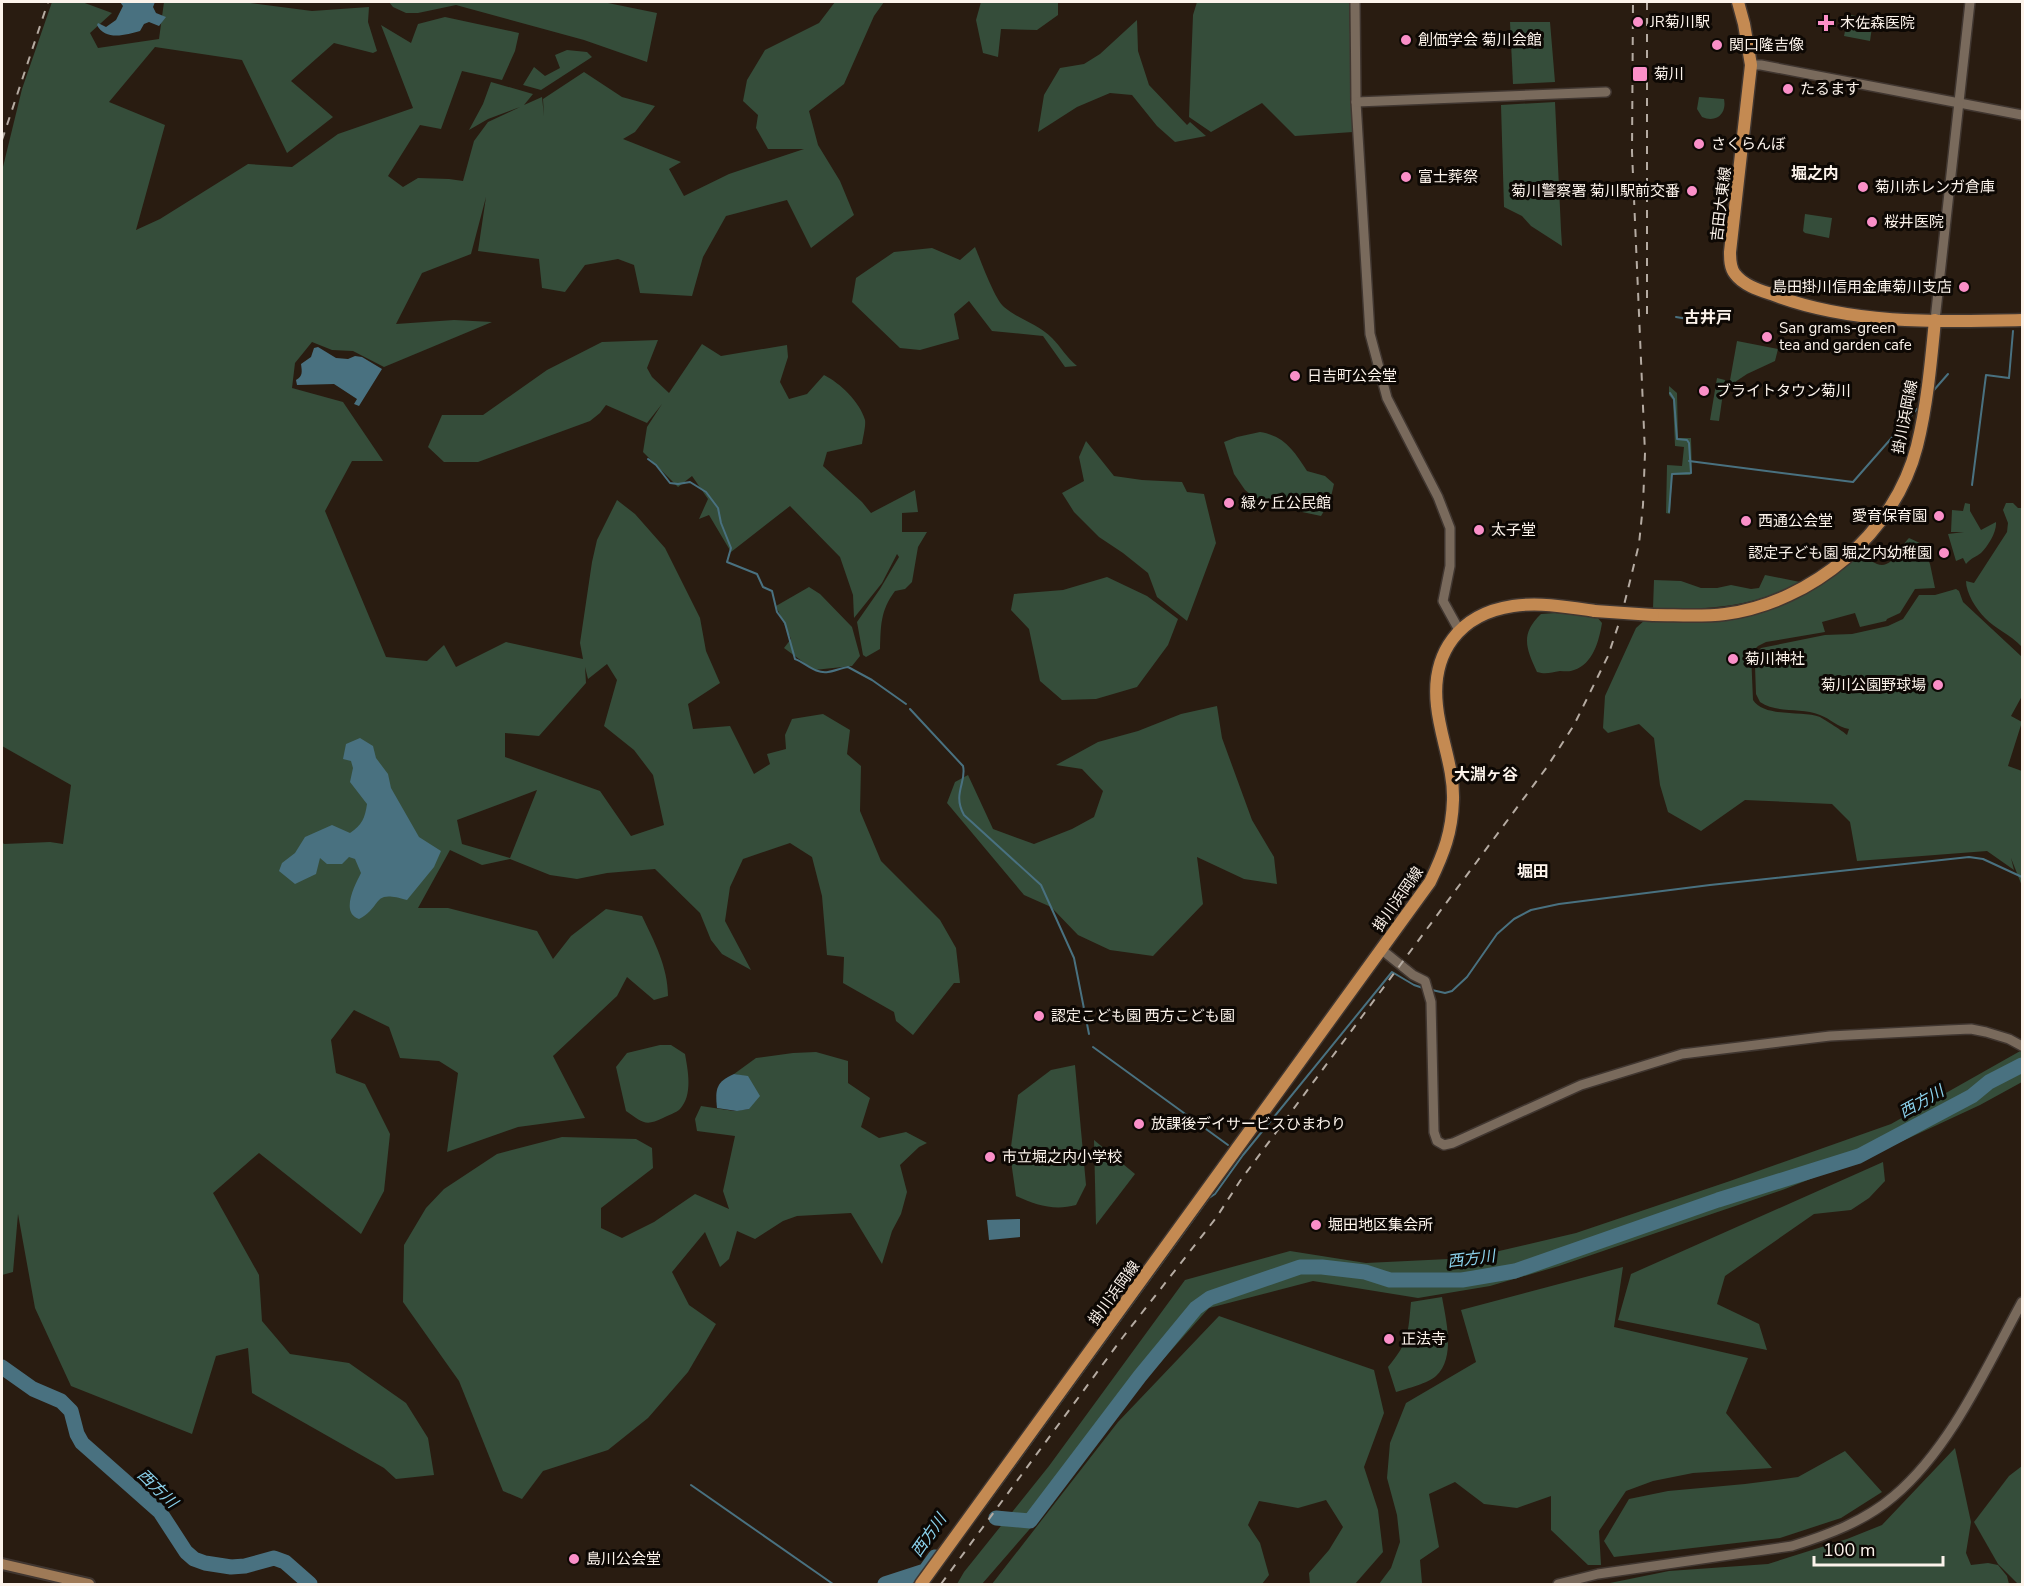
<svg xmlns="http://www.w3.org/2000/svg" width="2024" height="1586" font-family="'Nunito Sans','Noto Sans JP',sans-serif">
	<rect width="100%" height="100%" fill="#291c11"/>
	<g fill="#354d3a" fill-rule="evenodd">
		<path d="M 52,2 L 82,2 L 112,13 L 90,33 L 98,48 L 159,39 L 164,2 L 243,2 L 312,11 L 369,7 L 368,22 L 377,51 L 373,53 L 334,43 L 291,81 L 333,117 L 287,153 L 242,60 L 155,47 L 109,102 L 165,125 L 136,230 L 160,219 L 248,164 L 292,167 L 338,134 L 413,108 L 381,25 L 411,43 L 418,24 L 445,17 L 519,33 L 515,51 L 502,80 L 462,71 L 441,129 L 420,125 L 388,176 L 403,187 L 418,178 L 449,179 L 463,181 L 474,141 L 488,122 L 520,107 L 488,119 L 469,130 L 483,104 L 491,82 L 533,94 L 524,105 L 542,97 L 544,116 L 543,99 L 584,72 L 622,97 L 655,106 L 635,132 L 623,139 L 681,162 L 669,169 L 684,196 L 729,174 L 804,149 L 768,149 L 756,128 L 758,115 L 743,101 L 747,80 L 765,50 L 819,23 L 835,2 L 884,2 L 874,16 L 844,84 L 809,111 L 818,145 L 840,181 L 854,215 L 811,248 L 787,200 L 726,216 L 703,257 L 692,296 L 640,293 L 634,265 L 618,259 L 585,265 L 565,292 L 542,288 L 539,259 L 478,251 L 486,197 L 471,254 L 422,273 L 396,324 L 454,320 L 492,322 L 384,367 L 353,351 L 332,350 L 312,342 L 295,363 L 292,388 L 343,402 L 383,461 L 352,461 L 325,511 L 386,657 L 427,661 L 444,645 L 456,667 L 506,642 L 583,659 L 580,643 L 592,562 L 597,540 L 617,500 L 635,514 L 665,548 L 700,618 L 706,651 L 720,683 L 688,704 L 693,729 L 730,726 L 754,774 L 770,764 L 767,754 L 786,749 L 785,735 L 792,719 L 823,714 L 850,730 L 847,754 L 861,766 L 860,811 L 881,861 L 940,920 L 956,948 L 960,983 L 954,983 L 913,1035 L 896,1021 L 894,1012 L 843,983 L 844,957 L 827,955 L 822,896 L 812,857 L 790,843 L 743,859 L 730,887 L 725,921 L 751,970 L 722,954 L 711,940 L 700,913 L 655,869 L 607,873 L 577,879 L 550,875 L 510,859 L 482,865 L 450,850 L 418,908 L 448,908 L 537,931 L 553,959 L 571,936 L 606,909 L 642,916 C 654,941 668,967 668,996 L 654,1000 L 627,977 L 617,996 L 553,1056 L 585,1118 L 518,1127 L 447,1152 L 458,1073 L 439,1061 L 400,1058 L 389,1027 L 354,1010 L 331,1040 L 336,1073 L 365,1084 L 390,1134 L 384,1191 L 361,1234 L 259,1153 L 213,1193 L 259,1275 L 262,1321 L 290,1354 L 349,1363 L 406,1403 L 428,1438 L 434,1475 L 396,1479 L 384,1468 L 252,1393 L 248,1348 L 216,1356 L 192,1434 L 71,1386 L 35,1308 L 18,1214 L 13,1272 L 2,1275 L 2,842 L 4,844 L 50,842 L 63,844 L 71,785 L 2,746 L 2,171 L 22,89 ZM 607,664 L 617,680 L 604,726 L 634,750 L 653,775 L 664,825 L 631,836 L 600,791 L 505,757 L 505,733 L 539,736 L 586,683 L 585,667 L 588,679 ZM 537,790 L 510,858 L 462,844 L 457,820 Z"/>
		<polygon points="389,2 603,2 657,13 647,62 584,40 456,5 418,13 406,13 393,7"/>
		<polygon points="981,2 1058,2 1058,15 1037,30 1001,29 998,57 983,53 976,20"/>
		<polygon points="1197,2 1349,2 1353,132 1295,136 1262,103 1211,132 1189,117 1193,15"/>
		<polygon points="1851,15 1873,20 1870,41 1844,36 1848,17"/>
		<polygon points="1137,20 1138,51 1149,85 1187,125 1190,122 1206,136 1175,142 1157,126 1132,95 1110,93 1077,107 1038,132 1044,95 1060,68 1084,64 1100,54"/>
		<polygon points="1510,22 1550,22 1555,82 1513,84"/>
		<polygon points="567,50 587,52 592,57 541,90 523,85 534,67 545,76 560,68 555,55"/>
		<path d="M 1699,97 L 1724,99 C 1727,114 1716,123 1702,117 L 1697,109 Z"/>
		<polygon points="1555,102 1561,230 1562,246 1531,226 1522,216 1504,207 1501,105"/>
		<polygon points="1805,214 1832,218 1829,238 1805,233 1803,231"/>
		<path d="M 975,247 C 981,261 994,298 1004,307 C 1018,319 1038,324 1052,338 C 1061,347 1067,358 1077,366 L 1065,367 L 1043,336 L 992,331 L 969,301 L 954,314 L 959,339 L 920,350 L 900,348 L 852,302 L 856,278 L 894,252 L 932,248 L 960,260 Z"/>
		<path d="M 658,340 L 647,368 L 652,377 L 669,393 L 702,344 L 721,356 L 787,345 L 788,357 L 780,382 L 789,399 L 807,394 L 824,375 C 840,383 860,402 865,420 C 866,426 863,437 862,444 L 827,452 L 823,466 L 862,502 L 871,513 L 915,490 L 918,512 L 902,513 L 902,532 L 927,532 L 918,547 L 912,582 L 905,589 L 895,591 C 880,611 881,626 880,649 L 866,657 L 863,655 L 857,622 L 880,589 L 899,557 L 897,554 L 882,583 L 854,618 L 853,595 L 840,557 L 790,506 L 731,552 L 709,515 L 699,519 L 708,499 L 692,476 L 678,487 L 643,452 L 647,427 L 662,404 L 647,423 L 606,405 L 600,413 L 590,421 L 478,462 L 444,462 L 428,447 L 442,415 L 483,415 L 547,370 L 602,342 Z"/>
		<polygon points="1737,341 1778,349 1775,361 1747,374 1729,386"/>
		<polygon points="1717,378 1725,380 1724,386 1728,387 1723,393 1719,421 1710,420"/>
		<polygon points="1669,386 1677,393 1678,438 1691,438 1692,473 1690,475 1672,475 1670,514 1666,513 1667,465 1682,466 1684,447 1675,446 1673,400 1669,395"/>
		<path d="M 1260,432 C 1285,436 1294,451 1307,471 L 1325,476 L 1334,484 L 1330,501 L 1321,516 L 1288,509 L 1255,498 L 1245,490 L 1234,474 L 1224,442 L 1237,437 Z"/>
		<polygon points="1086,441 1114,476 1142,480 1182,482 1187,492 1204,494 1216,543 1187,621 1157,597 1148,573 1123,553 1099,537 1074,512 1062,493 1084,481 1079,457"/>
		<path d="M 1965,503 L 1970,504 L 1970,511 L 1981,530 L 1996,522 C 1997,532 1988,546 1981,553 C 1976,557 1972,557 1966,564 L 1963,558 L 1956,561 L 1948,534 L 1964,532 L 1951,532 L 1952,510 L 1963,511 Z"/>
		<path d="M 2006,503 L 2013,503 L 2018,508 L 2022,508 L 2022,647 C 2010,634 1995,629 1985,618 C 1976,609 1966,593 1966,581 L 1974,583 L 2007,532 L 2008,523 L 2003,510 Z"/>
		<path d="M 1909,538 L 1922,544 L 1930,564 L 1935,588 L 1915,589 L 1900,613 L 1887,619 L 1886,621 L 1860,627 L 1855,613 L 1822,622 L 1825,632 L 1766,642 L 1758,646 L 1751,653 L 1753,700 C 1764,718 1803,710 1820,717 C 1825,720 1843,731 1847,735 L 1849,729 C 1837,727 1831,719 1820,715 C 1801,707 1778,714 1760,702 L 1756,694 L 1755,666 L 1756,654 L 1761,648 L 1825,635 L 1852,634 L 1888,626 L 1903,619 L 1919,595 L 1935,595 L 1956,589 L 1959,591 L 1963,602 L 2022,657 L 2022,696 L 2011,716 L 2022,722 L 2008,766 L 2022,771 L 2022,886 L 2011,858 L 2014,870 L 1987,851 L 1857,861 L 1850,822 L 1832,804 L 1745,800 L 1701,831 L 1668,812 L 1660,785 L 1654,738 L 1639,724 L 1608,733 L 1603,728 L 1605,696 L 1636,628 L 1646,619 C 1736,626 1794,613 1863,551 C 1867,558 1870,561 1877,564 C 1893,570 1900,546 1909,538 Z"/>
		<path d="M 1765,575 L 1800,582 C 1751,608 1707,610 1653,608 L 1654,580 L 1681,581 L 1701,588 L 1717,588 L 1731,585 L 1751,589 L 1759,588 Z"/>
		<polygon points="1107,577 1147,596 1178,619 1168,645 1137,687 1096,699 1062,700 1040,681 1029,629 1011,610 1014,594 1063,590"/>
		<polygon points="809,587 820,594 852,627 860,656 852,666 814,670 784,648 791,639 776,606"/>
		<path d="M 1555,613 L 1597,617 L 1602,623 C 1599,641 1593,664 1574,670 C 1570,672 1565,671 1560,671 C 1551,672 1547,675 1537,672 C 1526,648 1520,634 1541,614 Z"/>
		<polygon points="1217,706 1222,738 1252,820 1274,857 1277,884 1244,879 1197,857 1203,904 1153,956 1110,950 1078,935 1051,907 1024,895 947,803 955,782 968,775 993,829 1034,844 1072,829 1094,817 1103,791 1082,769 1056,765 1098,742 1138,731 1181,714"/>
		<path d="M 660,1045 L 671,1045 L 685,1054 C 688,1071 693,1095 680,1109 C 676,1113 668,1115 663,1118 C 645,1127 642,1122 626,1111 L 616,1067 L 627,1053 Z"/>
		<polygon points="2022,1050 2022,1082 1980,1105 1879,1152 1785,1189 1559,1266 1490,1286 1418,1298 1313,1281 1209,1308 1097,1433 1035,1523 982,1584 957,1584 964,1572 1049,1466 1185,1280 1290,1251 1366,1263 1469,1258 1576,1233 1730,1181 1891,1124"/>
		<polygon points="816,1052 848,1061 848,1083 870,1098 861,1127 879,1138 906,1132 927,1143 919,1147 900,1165 907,1192 901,1214 892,1231 882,1264 851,1213 797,1216 783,1221 755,1239 737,1231 729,1259 720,1267 705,1232 672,1272 689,1305 716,1324 688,1372 648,1418 608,1450 543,1471 522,1499 503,1491 459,1381 403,1302 404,1245 426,1208 444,1189 497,1154 562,1137 636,1139 652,1148 653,1168 601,1208 601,1228 622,1238 654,1222 695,1194 729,1209 723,1191 735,1136 697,1131 695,1119 701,1106 734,1111 749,1109 748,1077 734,1074 756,1058 793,1053"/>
		<path d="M 1075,1065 L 1086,1185 L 1076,1205 C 1054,1211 1036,1205 1016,1196 L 1010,1154 L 1018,1095 L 1051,1070 Z"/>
		<polygon points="1094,1140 1135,1174 1096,1225"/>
		<polygon points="1883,1162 1885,1181 1869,1198 1851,1210 1814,1214 1725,1276 1717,1304 1759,1324 1767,1350 1618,1320 1631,1274"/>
		<polygon points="1623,1267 1614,1327 1748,1358 1726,1413 1772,1468 1693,1473 1653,1481 1626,1491 1599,1531 1601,1565 1588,1565 1551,1530 1551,1496 1517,1508 1484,1504 1455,1482 1429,1494 1439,1547 1420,1560 1422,1583 1379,1584 1391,1568 1400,1542 1397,1515 1387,1478 1390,1443 1406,1403 1476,1362 1461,1310"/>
		<path d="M 1442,1297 C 1446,1320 1456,1358 1436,1376 C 1429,1383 1406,1389 1396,1392 L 1388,1367 C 1409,1342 1408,1333 1411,1302 Z"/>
		<polygon points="1219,1316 1374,1370 1384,1413 1364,1467 1378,1510 1383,1552 1355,1584 1310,1584 1309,1573 1329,1550 1343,1527 1326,1500 1298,1508 1259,1501 1248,1525 1260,1543 1269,1575 1262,1584 992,1584 1118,1422"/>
		<polygon points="1955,1448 1971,1522 1966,1553 1971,1565 1988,1563 1998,1565 2007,1576 2009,1584 1605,1584 1669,1571 1768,1564 1847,1539 1882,1525"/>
		<polygon points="1845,1451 1882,1492 1841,1518 1780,1538 1614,1557 1604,1541 1629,1499 1668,1491 1745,1484 1798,1477"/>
		<polygon points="2022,1466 2022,1584 2018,1584 1998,1564 1974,1522 2009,1476"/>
	</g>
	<g fill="#497180">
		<path d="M 120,2 L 155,2 L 153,7 L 156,13 L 166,17 L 159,26 L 149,22 L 144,24 L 140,31 C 126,35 105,41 97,25 L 98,23 L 106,27 L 116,20 L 123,6 Z"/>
		<path d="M 318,347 L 336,358 L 348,359 L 355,356 L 362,357 L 382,369 L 359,406 L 354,404 L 357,399 L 334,384 L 297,385 L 296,380 C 303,376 302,372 301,364 L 311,357 L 314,348 Z"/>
		<path d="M 360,738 L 373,746 L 376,758 L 388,774 L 391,788 L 419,837 L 441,851 L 434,867 L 407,900 C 370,889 384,906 359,919 C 340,913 355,885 361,873 L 355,859 L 349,857 L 342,864 L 327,864 L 320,858 L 316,874 L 295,884 L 279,871 L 282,863 L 295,853 L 305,837 L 332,825 L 350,833 C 362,825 365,818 367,804 L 350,782 L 353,768 L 351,761 L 343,759 L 346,744 Z"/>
		<path d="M 734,1074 L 748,1076 L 760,1096 L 749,1109 L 737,1111 L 717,1108 C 715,1089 716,1082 734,1074 Z"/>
		<polygon points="1020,1219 1020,1237 989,1240 987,1220"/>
	</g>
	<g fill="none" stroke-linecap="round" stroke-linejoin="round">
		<g stroke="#497180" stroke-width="2">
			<polyline points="1676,317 1712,323 1713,325"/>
			<polyline points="1934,390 1948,374"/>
			<path d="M 648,459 L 656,465 L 670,483 L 678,484 L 690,482 L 706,492 L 718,508 L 721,523 L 731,548 L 727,562 L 757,574 L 763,587 L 772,591 L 777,612 L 785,623 L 795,659 C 806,663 815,674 828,672 C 835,671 841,668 848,667 L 872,680 L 906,704"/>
			<polyline points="1689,461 1853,482 1917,409"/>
			<polyline points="1972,485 1986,375 2009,378 2013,331"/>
			<polyline points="1669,512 1672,474 1691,473 1689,443 1687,440 1677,439 1674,399 1670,393"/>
			<path d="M 910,709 L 963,766 C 967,782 952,794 964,815 L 1041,885 L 1074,958 L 1089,1034"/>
			<polyline points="1432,990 1445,993 1452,991 1467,977 1497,934 1514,919 1531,910 1559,904 1710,885 1969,857 1983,859 2022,877"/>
			<polyline points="1093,1047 1228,1145"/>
			<polyline points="691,1485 833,1584"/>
			<polyline points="978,1516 1209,1198 1215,1194 1243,1155 1392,972 1414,985 1423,988"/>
		</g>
		<g stroke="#497180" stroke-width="15">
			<polyline points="2,1367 33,1389 61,1401 71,1411 77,1434 82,1443 160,1512 186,1552 194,1559 205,1563 231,1567 245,1566 274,1558 285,1562 310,1584"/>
			<polyline points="996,1518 1030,1521 1140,1376 1196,1308 1210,1298 1300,1267 1322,1267 1365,1272 1390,1280 1462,1280 1515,1271 1718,1200 1859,1156 1972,1096 1989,1082 2022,1065"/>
			<polyline points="885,1584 925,1571 935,1557"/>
		</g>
		<g stroke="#403630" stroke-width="12">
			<g id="tertiary">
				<polyline points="1355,2 1356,102 1370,334 1387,398 1438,497 1450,528 1450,566 1443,601 1459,630"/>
				<polyline points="1751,65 1761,65 2022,115"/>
				<polyline points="1356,102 1606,92"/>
				<polyline points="1935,320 1970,2"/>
				<polyline points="1382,950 1413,975 1425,981 1431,1002 1434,1132 1437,1141 1444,1145 1453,1143 1581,1085 1682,1054 1830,1036 1948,1030 1971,1029 1986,1032 2009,1039 2022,1046"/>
				<path d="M 1558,1584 L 1598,1574 L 1792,1546 C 1828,1535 1865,1521 1894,1496 C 1951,1448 1987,1366 2022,1302"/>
			</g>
		</g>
		<g stroke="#403630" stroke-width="14">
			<polyline id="secondary" points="2,1564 89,1584"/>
		</g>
		<g stroke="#403630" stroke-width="15">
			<g id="primary">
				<path d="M 1738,2 L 1744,24 L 1751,65 L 1730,252 C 1730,259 1730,268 1735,274 C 1743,285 1759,290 1771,294 C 1851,325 1939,322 2022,320"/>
				<path d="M 1653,615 C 1677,615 1702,617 1725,614 C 1813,602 1895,533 1917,446 C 1927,406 1931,362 1935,320"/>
				<path d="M 921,1584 L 1430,882 C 1444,853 1452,832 1453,800 C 1454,768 1440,737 1437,706 C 1431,653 1459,614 1513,606 C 1540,602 1568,607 1595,611"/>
			</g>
		</g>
		<use href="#tertiary" stroke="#796a5c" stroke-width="9"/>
		<use href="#secondary" stroke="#9e7a57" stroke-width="10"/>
		<use href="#primary" stroke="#c48a52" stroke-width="12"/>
		<g stroke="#b5aba2" stroke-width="2" stroke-dasharray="8 8" stroke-linecap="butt">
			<polyline points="1647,2 1647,316"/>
			<polyline points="2,140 48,2"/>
			<polyline points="941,1584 1123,1337 1216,1218 1240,1181 1547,767 1574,725 1608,656 1621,617 1630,581 1639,544 1643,505 1645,453 1632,152 1633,2"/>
		</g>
		<g stroke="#403630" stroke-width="15" stroke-linecap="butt">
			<polyline id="primary-bridge" points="1595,611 1653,615"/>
		</g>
		<use href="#primary-bridge" stroke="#c48a52" stroke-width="12"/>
	</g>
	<g fill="#fa8fc8" stroke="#0d0804" stroke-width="2">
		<circle cx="1638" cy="22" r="6"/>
		<path d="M1823 14h6v6h6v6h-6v6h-6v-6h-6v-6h6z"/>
		<circle cx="1406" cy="40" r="6"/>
		<circle cx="1717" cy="45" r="6"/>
		<rect x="1632" y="66" width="16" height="16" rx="3"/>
		<circle cx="1788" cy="89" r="6"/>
		<circle cx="1699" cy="144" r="6"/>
		<circle cx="1406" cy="177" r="6"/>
		<circle cx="1863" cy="187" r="6"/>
		<circle cx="1692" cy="191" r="6"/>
		<circle cx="1872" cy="222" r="6"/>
		<circle cx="1964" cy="287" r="6"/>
		<circle cx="1767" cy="337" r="6"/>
		<circle cx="1295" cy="376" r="6"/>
		<circle cx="1704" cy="391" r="6"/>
		<circle cx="1229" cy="503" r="6"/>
		<circle cx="1939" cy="516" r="6"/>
		<circle cx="1746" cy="521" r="6"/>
		<circle cx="1479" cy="530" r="6"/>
		<circle cx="1944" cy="553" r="6"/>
		<circle cx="1733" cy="659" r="6"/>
		<circle cx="1938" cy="685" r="6"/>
		<circle cx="1039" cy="1016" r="6"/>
		<circle cx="1139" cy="1124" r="6"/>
		<circle cx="990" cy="1157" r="6"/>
		<circle cx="1316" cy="1225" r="6"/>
		<circle cx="1389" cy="1339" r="6"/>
		<circle cx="574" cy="1559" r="6"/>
	</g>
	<g text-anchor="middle" stroke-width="6" stroke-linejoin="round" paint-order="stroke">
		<g font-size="15" fill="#fcf3eb" stroke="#0d0804" text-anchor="start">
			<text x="1650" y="27">JR菊川駅</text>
			<text x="1840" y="28">木佐森医院</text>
			<text x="1418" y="45">創価学会 菊川会館</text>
			<text x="1729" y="50">関口隆吉像</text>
			<text x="1654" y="79">菊川</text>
			<text x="1800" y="94">たるます</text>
			<text x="1711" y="149">さくらんぼ</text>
			<text x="1418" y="182">富士葬祭</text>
			<text x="1875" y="192">菊川赤レンガ倉庫</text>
			<text x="1680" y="196" text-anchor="end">菊川警察署 菊川駅前交番</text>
			<text x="1884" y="227">桜井医院</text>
			<text x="1952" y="292" text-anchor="end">島田掛川信用金庫菊川支店</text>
			<text x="1779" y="333">San grams-green<tspan x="1779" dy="17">tea and garden cafe</tspan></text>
			<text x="1307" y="381">日吉町公会堂</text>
			<text x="1716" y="396">ブライトタウン菊川</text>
			<text x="1241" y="508">緑ヶ丘公民館</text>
			<text x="1927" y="521" text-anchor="end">愛育保育園</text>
			<text x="1758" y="526">西通公会堂</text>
			<text x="1491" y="535">太子堂</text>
			<text x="1932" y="558" text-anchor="end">認定子ども園 堀之内幼稚園</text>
			<text x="1745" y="664">菊川神社</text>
			<text x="1926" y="690" text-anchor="end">菊川公園野球場</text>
			<text x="1051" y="1021">認定こども園 西方こども園</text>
			<text x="1151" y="1129">放課後デイサービスひまわり</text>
			<text x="1002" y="1162">市立堀之内小学校</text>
			<text x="1328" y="1230">堀田地区集会所</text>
			<text x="1401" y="1344">正法寺</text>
			<text x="586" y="1564">島川公会堂</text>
		</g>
		<g font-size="15" fill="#fcf3eb" stroke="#0d0804">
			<text transform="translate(1721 204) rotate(-83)" y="5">吉田大東線</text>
			<text transform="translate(1905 417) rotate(-79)" y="5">掛川浜岡線</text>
			<text transform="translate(1398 899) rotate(-55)" y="5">掛川浜岡線</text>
			<text transform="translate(1114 1293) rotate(-54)" y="5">掛川浜岡線</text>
		</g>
		<g font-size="16" font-weight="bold" fill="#fcf3eb" stroke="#0d0804">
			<text x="1815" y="179">堀之内</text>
			<text x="1708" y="323">古井戸</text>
			<text x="1486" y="780">大淵ヶ谷</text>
			<text x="1533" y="877">堀田</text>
		</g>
		<g font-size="16" font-style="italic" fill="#8bd2ed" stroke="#0d0804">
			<text transform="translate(1921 1101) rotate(-29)" y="6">西方川</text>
			<text transform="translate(1471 1258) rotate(-7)" y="6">西方川</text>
			<text transform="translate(158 1488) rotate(44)" y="6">西方川</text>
			<text transform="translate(928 1535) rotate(-55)" y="6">西方川</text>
		</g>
	</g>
	<rect width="2024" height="1586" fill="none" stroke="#fcf3eb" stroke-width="6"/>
	<path d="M1814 1556v9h129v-9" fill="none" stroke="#fcf3eb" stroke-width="3"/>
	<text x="1823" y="1556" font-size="18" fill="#fcf3eb" stroke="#0d0804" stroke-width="4.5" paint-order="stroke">100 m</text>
</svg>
